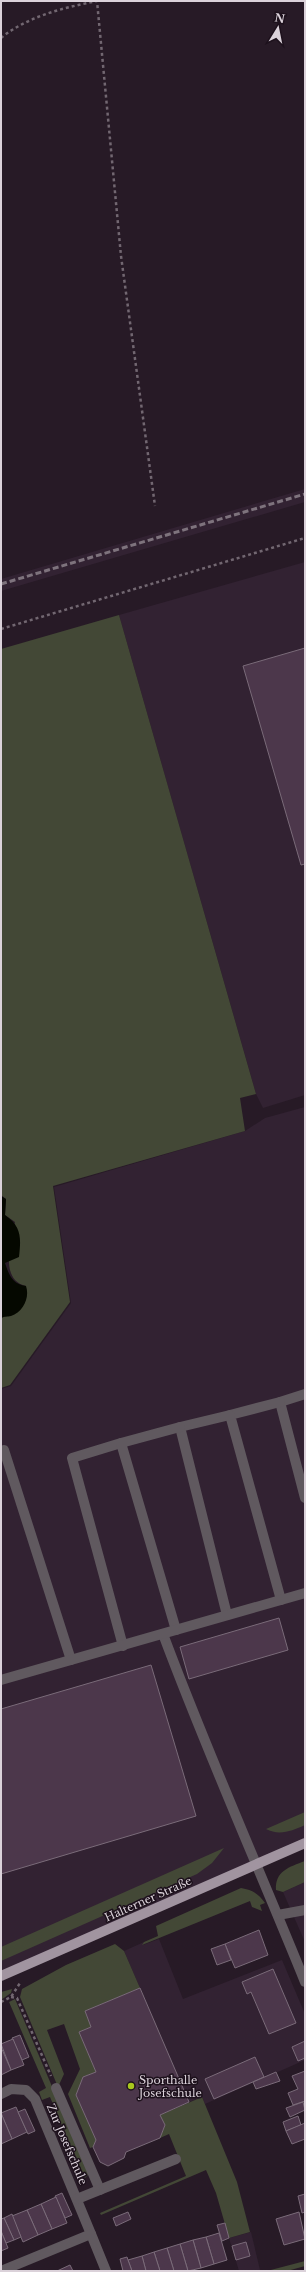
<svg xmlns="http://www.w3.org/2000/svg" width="306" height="2272" font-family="'Libre Baskerville',serif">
	<rect width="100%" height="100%" fill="#271a26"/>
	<g fill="#322232">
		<polygon points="305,489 305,502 1,591 1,579"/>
		<polygon points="305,562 305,1095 263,1108 256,1094 119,615"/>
		<polygon points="305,1107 305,1843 1,1976 1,1389 11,1386 71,1303 54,1187 245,1131 265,1118"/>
		<polygon points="305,1882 305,1942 283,1892"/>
		<polygon points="159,1939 183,1999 282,1960 305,2014 305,2060 205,2104 202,2097 189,2102 124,1951 144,1942 143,1945"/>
		<polygon points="251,2232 260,2270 239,2271 229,2238"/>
	</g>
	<g fill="#434836">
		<path d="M 119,615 L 256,1094 L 240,1098 L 245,1131 L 53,1186 L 70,1302 L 10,1385 L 1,1388 L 1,1318 L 5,1316 L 26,1286 C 0,1280 10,1244 15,1222 L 5,1215 L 6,1199 L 1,1195 L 1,649 Z"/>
		<path d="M 305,1812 L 305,1825 C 292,1831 279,1836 266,1829 Z"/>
		<polygon points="224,1848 212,1863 197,1874 1,1961 1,1947"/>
		<path d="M 305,1861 L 305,1882 L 283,1892 L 276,1890 C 275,1871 289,1867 305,1861 Z"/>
		<path d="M 241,1888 C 252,1890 258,1893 265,1903 L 260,1905 L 262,1911 L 252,1907 L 250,1901 L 142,1945 L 144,1942 L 158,1936 L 156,1926 Z"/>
		<polygon points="115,1944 124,1951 140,1988 85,2011 91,2027 79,2032 96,2072 83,2077 76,2095 96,2140 93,2147 90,2148 68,2094 80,2069 64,2024 47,2030 64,2074 58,2087 20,1997 22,1989 66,1965"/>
		<polygon points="12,1989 11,1993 1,2000 1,1992"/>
		<polygon points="15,1999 89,2174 85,2178 73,2150 65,2153 62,2145 69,2142 50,2097 42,2100 39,2092 46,2088 9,2002"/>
		<polygon points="202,2097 237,2182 250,2232 229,2238 216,2193 206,2170 101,2215 100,2213 186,2176 169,2134 160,2138 165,2125 160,2115"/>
		<polygon points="305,2261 305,2266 287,2271 267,2271"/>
	</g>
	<path fill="#050800" d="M 1,1196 L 6,1199 L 5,1215 C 22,1227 21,1238 19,1257 L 5,1263 C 9,1275 12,1284 26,1286 C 30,1298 23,1312 11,1316 C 7,1317 5,1316 1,1318 Z"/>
	<g fill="#4c374b" stroke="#7a6b79">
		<polygon points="305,648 305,864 301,865 243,666"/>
		<polygon points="279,1618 288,1650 189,1679 180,1647"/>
		<polygon points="151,1665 196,1816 1,1874 1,1709"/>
		<polygon points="259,1930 268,1955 235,1968 225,1944"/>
		<polygon points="225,1944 231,1960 217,1965 211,1949"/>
		<polygon points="273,1969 296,2023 269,2034 251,1992 247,1994 242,1982"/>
		<polygon points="140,1988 189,2102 160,2115 165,2125 160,2138 126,2152 124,2158 108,2166 100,2162 93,2147 96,2140 76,2095 83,2077 96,2072 79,2032 91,2027 85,2011"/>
		<polygon points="20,2035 29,2057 22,2060 12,2038"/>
		<polygon points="13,2039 24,2065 11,2070 1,2044"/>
		<polygon points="305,2041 305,2058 298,2061 292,2047"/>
		<polygon points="1,2047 11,2070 1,2075"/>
		<polygon points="255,2057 264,2077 214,2099 205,2079"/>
		<polygon points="305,2071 305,2101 293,2105 288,2093 298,2089 292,2076"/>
		<polygon points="276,2072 280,2081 256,2089 253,2082"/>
		<polygon points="303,2102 305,2110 290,2117 286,2108"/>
		<polygon points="16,2107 27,2132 12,2139 1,2113"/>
		<polygon points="25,2109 35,2131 28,2134 18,2112"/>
		<polygon points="1,2113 12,2139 1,2144"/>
		<polygon points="298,2116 301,2125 286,2131 283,2122"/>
		<polygon points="305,2123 305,2139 292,2144 286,2131"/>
		<polygon points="62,2193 72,2215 65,2218 55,2196"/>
		<polygon points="305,2194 305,2212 302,2213 298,2196"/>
		<polygon points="56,2197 67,2223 52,2229 41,2204"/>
		<polygon points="41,2204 52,2229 38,2235 27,2210"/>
		<polygon points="27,2210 38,2235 23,2242 12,2216"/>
		<polygon points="128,2212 131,2219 116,2226 113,2218"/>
		<polygon points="299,2212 305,2239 284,2245 276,2219"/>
		<polygon points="12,2214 21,2237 14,2240 4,2218"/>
		<polygon points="4,2218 14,2240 6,2243 1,2231 1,2219"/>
		<polygon points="225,2223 229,2238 222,2241 217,2225"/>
		<polygon points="1,2231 8,2248 1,2251"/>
		<polygon points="219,2233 227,2260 214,2264 206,2237"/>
		<polygon points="206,2237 214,2264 201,2268 193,2240"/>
		<polygon points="193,2240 201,2268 188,2271 180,2244"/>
		<polygon points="246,2242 250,2256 236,2260 232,2246"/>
		<polygon points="180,2244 188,2271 174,2271 167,2248"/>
		<polygon points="167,2248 174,2271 160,2271 154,2252"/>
		<polygon points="154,2252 160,2271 146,2271 142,2256"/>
		<polygon points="142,2256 146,2271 132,2271 128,2260"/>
		<polygon points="127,2257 128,2260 132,2271 123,2271 120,2259"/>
		<polygon points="70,2265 73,2271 57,2271"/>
	</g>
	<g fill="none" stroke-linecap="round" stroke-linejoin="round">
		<g stroke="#726771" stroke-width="2.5" stroke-dasharray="3 3" stroke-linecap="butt">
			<path d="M 1,38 C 28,16 63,8 97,1 L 121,256 L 155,506"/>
			<polyline points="1,629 305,538"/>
			<polyline points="11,1997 17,1998 51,2076"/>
			<polyline points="1,2002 11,1997 20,1983"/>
		</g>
		<g stroke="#60595f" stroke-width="10">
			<polyline points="305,1394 280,1402 305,1498"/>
			<polyline points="280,1402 230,1415 281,1600"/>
			<polyline points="121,1443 72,1458 123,1646"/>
			<polyline points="4,1450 71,1660"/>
			<polyline points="227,1615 180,1427 230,1415"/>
			<polyline points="176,1630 121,1443 180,1427"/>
			<path d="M 163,1634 C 207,1752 258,1866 305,1982"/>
			<polyline points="1,1680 305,1593"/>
			<polyline points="278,1915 305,1910"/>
			<polyline points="56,2088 100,2190"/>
			<polyline points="1,2094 11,2089 26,2090 35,2099 91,2234"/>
			<polyline points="77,2199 176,2159"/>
			<polyline points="1,2271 91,2234 106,2271"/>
		</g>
		<polyline stroke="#a194a0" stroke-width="10" points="1,1976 305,1843"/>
		<polyline stroke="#7e737d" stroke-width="3" stroke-dasharray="6 3" stroke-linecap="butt" points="1,584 305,494"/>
	</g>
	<circle fill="#a8c71d" stroke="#1d111c" stroke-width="1.5" cx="131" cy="2086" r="4"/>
	<g text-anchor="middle" stroke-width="3" stroke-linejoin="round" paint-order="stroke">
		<g font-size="11" fill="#dbd2da" stroke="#1d111c">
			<text transform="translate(148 1899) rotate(-24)" y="4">Halterner Straße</text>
			<text transform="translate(67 2144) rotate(67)" y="4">Zur Josefschule</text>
		</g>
		<g font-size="11" fill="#dbd2da" stroke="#1d111c" text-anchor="start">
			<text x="139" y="2084">Sporthalle<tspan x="139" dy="13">Josefschule</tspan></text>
		</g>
	</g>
	<rect width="306" height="2272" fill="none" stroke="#dbd2da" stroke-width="4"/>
	<g transform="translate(278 28) rotate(10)" stroke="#1d111c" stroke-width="3" paint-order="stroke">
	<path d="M0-3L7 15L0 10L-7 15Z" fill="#dbd2da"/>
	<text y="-6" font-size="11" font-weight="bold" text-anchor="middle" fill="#dbd2da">N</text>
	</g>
</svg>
